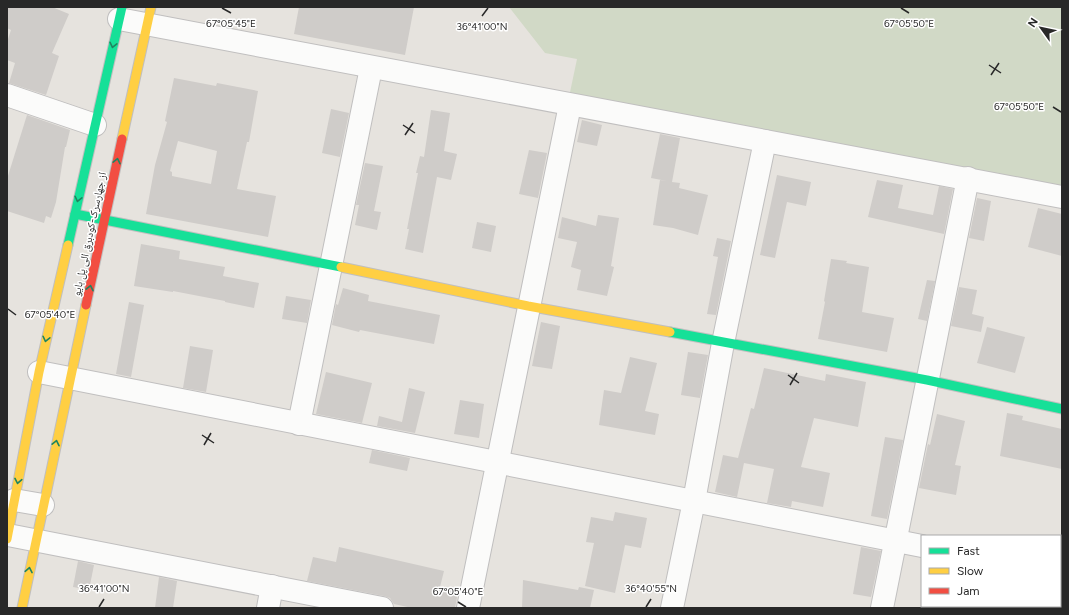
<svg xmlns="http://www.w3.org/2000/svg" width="1069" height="615" font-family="Figtree,'Noto Naskh Arabic',sans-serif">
	<rect width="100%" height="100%" fill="#e6e3de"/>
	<polygon fill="#d1d9c6" points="509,7 1062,7 1062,191 569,97 577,59 545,53"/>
	<g fill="#cfccc9" fill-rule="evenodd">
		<polygon points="7,7 52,7 69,14 52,53 59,56 46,95 9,83 15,63 7,60 7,42 11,30 7,28"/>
		<polygon points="299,7 414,7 405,55 294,34"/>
		<path d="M 174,78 L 216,86 L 217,83 L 258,91 L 249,142 L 247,142 L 237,189 L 276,196 L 268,237 L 146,214 L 155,165 L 167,122 L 165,121 ZM 178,141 L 217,151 L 211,184 L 172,176 L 172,172 L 170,171 Z"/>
		<polygon points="331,109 349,113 340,157 322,153"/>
		<polygon points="431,110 450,113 444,151 457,154 451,180 437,177 423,253 405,249 409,229 407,229 418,173 416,173 420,156 424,157"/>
		<polygon points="27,115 70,130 66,147 65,147 56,202 51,218 46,216 44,223 7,211 7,179"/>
		<polygon points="582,120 602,125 597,146 577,142"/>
		<polygon points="660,134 680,138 672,182 680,183 679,188 708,195 698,235 673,228 653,225 660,180 667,181 651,178"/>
		<polygon points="529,150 547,153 538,198 519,194"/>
		<polygon points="365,163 383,166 374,211 381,212 377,230 355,225 359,205 356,205"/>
		<polygon points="777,175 811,182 806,206 787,202 775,258 760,255"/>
		<polygon points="877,180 903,185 898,208 933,215 939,186 953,189 944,234 868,217"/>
		<polygon points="977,198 991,201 984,241 969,238"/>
		<polygon points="1038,208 1062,214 1062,256 1028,247"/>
		<polygon points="598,215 619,218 611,266 614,267 607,296 577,290 581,270 571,267 577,242 558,238 562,217 596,226"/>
		<polygon points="477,222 496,226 491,252 472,248"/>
		<polygon points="717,238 731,241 716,315 707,314 718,257 713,256"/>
		<polygon points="141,244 180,251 179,259 225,267 223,276 259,283 254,308 225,302 225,301 173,291 173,292 134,286"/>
		<polygon points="831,259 847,261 846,263 869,267 862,312 894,318 887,352 818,339 825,302 824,301"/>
		<polygon points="927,280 935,281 927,321 918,319"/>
		<polygon points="959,287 977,290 972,314 984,317 981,332 951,326"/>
		<polygon points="343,288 369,295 368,301 440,315 434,344 360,330 359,332 332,325 336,304 338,305"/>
		<polygon points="286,296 311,300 307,323 282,319"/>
		<polygon points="129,302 144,305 131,377 116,374"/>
		<polygon points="541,322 560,326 552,369 532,366"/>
		<polygon points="987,327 1025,337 1015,373 977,363"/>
		<polygon points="190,346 213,350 206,392 183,388"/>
		<polygon points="688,352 708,355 700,398 681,395"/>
		<polygon points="630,357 657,363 645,411 659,414 655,435 599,425 604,390 621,393"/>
		<polygon points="764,368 825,381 826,374 866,382 858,427 814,418 801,467 830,473 823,507 792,501 791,507 767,503 774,469 744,463 737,497 715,492 723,455 738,458 751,408 754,409"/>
		<polygon points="326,372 372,383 362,423 316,414"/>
		<polygon points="409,388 425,392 415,433 377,426 379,416 402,422"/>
		<polygon points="460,400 484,404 479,438 454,434"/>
		<polygon points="1007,413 1023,416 1022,420 1062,429 1062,469 1000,456"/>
		<polygon points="937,414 965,421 955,465 961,466 956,495 919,488 928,444 930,445"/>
		<polygon points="885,437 903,440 887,519 871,516"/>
		<polygon points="372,450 410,458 407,471 369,463"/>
		<polygon points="615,512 647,518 641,548 625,545 615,593 585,586 594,543 586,542 591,517 613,521"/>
		<polygon points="339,547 444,571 440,587 458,592 455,608 412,608 394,604 390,598 384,596 307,581 313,557 336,562"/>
		<polygon points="861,547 881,551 871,597 853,594"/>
		<polygon points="78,561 94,565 89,590 73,587"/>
		<polygon points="159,577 177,581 173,608 155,608"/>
		<polygon points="523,580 578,590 579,587 594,590 590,608 522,608"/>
	</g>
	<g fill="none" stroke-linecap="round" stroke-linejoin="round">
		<g stroke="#c0bfbf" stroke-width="24">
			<g id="street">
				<polyline points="119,19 1062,197"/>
				<polyline points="7,95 95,125"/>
				<polyline points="39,372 922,546"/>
				<polyline points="299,424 371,68"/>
				<polyline points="7,503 14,500 43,505"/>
				<polyline points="8,535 382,608"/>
				<polyline points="1060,572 1062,572"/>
				<polyline points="268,608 272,586"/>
				<polyline points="468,608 570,105"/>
				<polyline points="672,608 694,501 723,343 765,141"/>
				<polyline points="882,608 968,178"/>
			</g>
		</g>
		<g stroke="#c0bfbf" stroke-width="11">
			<g id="fast">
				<polyline points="75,214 341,267"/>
				<polyline points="68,245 122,7"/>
				<polyline points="670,332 927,380 1062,409"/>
			</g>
		</g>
		<g stroke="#c0bfbf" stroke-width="11">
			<g id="slow">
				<polyline points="122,139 151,7"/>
				<polyline points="341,267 528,306 670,332"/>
				<polyline points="7,539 39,372 68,245"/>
				<polyline points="22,608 86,305"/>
			</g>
		</g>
		<g stroke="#c0bfbf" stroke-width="11">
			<polyline id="jam" points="86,305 122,139"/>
		</g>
		<use href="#street" stroke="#fbfbfa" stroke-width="22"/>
		<use href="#fast" stroke="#16e098" stroke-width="9"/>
		<use href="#slow" stroke="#ffcf43" stroke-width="9"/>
		<use href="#jam" stroke="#f24e42" stroke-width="9"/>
	</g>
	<defs><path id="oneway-chevron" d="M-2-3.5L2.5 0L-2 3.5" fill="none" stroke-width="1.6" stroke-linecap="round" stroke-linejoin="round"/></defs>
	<g stroke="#1f8460">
		<use href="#oneway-chevron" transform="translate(113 45) rotate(103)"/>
		<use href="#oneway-chevron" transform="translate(117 161) rotate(-78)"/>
		<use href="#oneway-chevron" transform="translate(78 199) rotate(103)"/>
		<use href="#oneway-chevron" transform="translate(90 288) rotate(-78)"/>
		<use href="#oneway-chevron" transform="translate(46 339) rotate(103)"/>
		<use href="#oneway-chevron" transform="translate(56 443) rotate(-78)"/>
		<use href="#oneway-chevron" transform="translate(18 481) rotate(101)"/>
		<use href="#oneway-chevron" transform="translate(29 570) rotate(-79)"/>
	</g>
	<path fill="none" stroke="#282828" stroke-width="1.5" d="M 222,8 L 231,13M 901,8 L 909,13M 482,16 L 488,8M 989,65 L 1001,73M 991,75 L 999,63M 1053,107 L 1061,112M 403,125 L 415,133M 405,135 L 413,123M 8,309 L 16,315M 788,375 L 799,383M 790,385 L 797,373M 202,435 L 214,443M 204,445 L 211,433M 458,602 L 466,607M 99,607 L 104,599M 646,607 L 651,599"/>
	<g text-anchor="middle" stroke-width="3" stroke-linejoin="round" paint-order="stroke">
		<g font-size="11" fill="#282828" stroke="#fff">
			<text transform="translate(89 234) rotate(-78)" y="4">از جهارسرک-کودبرق الی پل بایو</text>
		</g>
	</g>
	<g font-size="10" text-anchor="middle" fill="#282828" stroke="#fff" stroke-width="3" stroke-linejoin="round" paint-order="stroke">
		<text x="231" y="27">67°05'45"E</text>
		<text x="909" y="27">67°05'50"E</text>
		<text x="482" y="30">36°41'00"N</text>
		<text x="1019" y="110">67°05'50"E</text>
		<text x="50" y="318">67°05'40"E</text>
		<text x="104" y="592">36°41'00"N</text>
		<text x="651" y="592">36°40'55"N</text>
		<text x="458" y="595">67°05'40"E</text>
	</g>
	<rect width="1069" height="615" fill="none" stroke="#282828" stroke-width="16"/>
	<rect x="921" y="535" width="140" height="72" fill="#ffffff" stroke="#a9a9a9"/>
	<rect x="929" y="548" width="20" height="6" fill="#16e098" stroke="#a9a9a9"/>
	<text x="957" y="555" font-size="12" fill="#282828">Fast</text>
	<rect x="929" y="568" width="20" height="6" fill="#ffcf43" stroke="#a9a9a9"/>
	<text x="957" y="575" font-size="12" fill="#282828">Slow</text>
	<rect x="929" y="588" width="20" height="6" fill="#f24e42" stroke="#a9a9a9"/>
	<text x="957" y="595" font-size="12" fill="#282828">Jam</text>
	<g transform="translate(1041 28) rotate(303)" stroke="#ffffff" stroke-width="3" paint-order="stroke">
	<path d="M0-3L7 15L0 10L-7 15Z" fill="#282828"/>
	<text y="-6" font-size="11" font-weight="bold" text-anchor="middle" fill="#282828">N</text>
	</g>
</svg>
